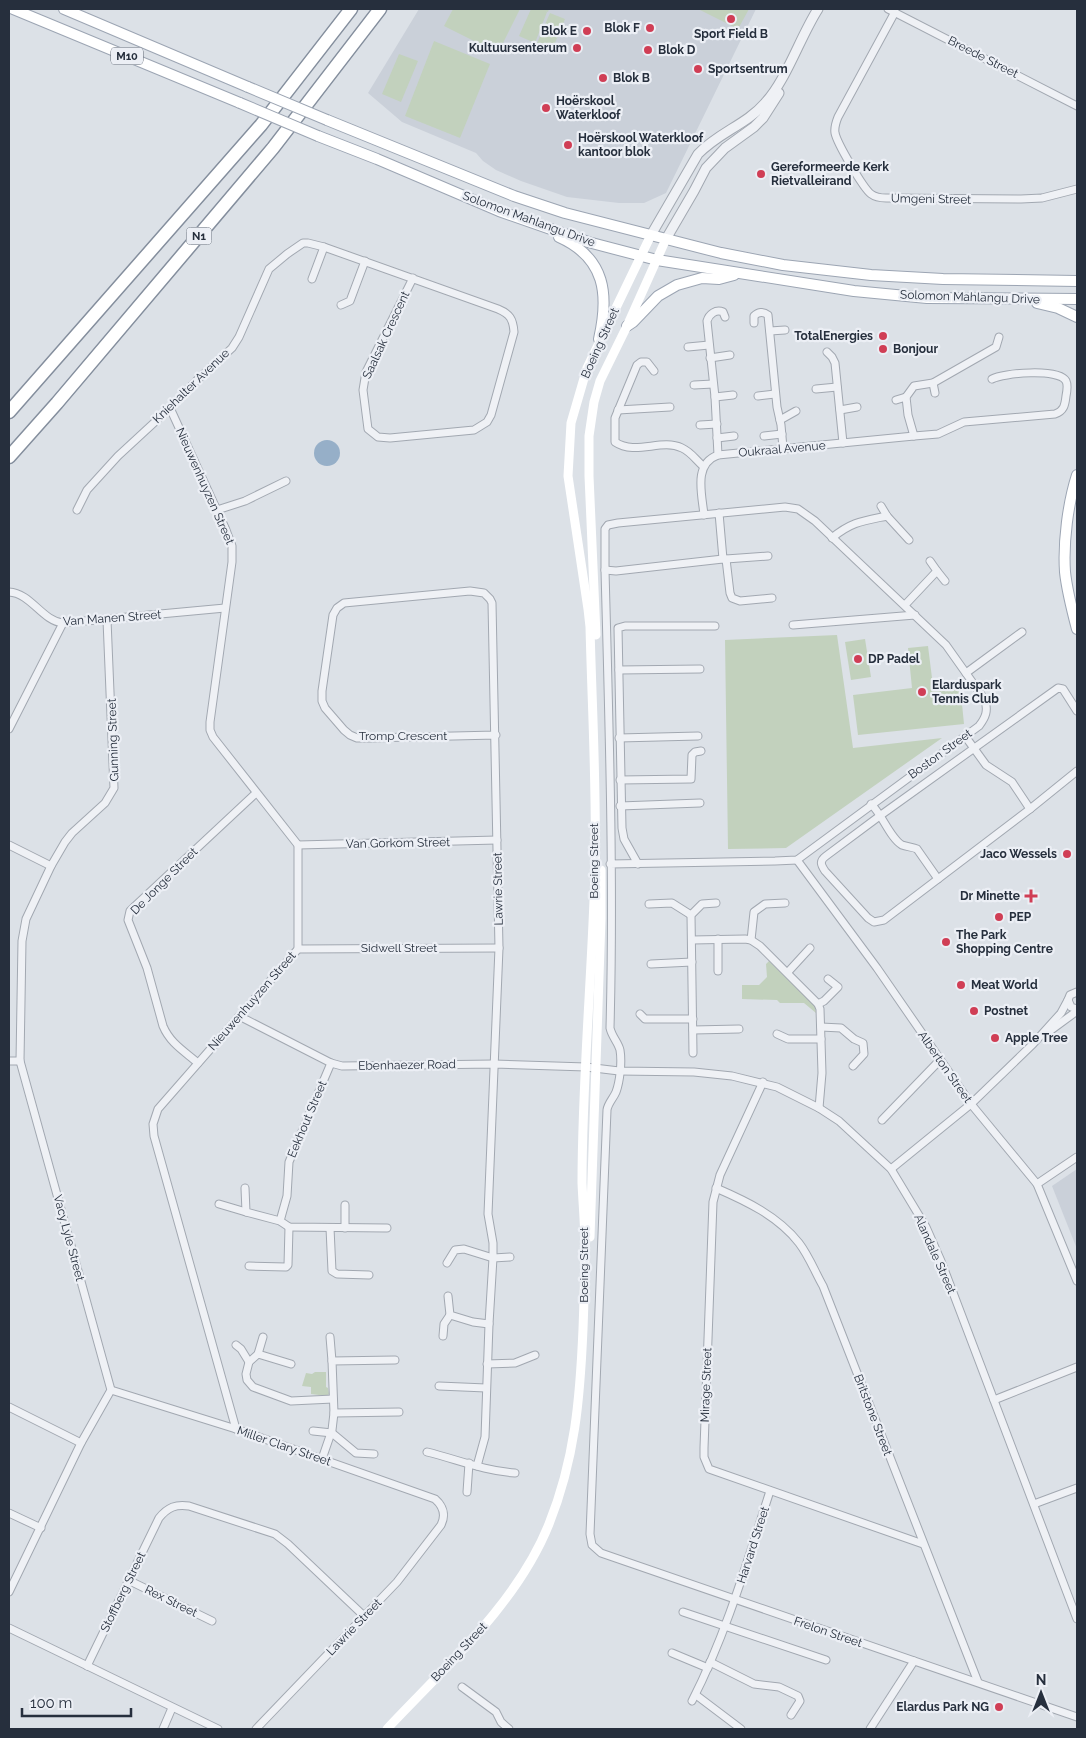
<svg xmlns="http://www.w3.org/2000/svg" width="1086" height="1738" font-family="Raleway,sans-serif">
	<rect width="100%" height="100%" fill="#dce1e7"/>
	<g fill="#cad0d9">
		<polygon points="419,9 756,9 666,193 644,203 619,203 567,197 521,181 496,170 483,161 476,153 402,122 368,93"/>
		<polygon points="1077,1169 1077,1249 1052,1186"/>
	</g>
	<g fill="#c2d1bd">
		<polygon points="453,9 520,9 498,53 444,26"/>
		<polygon points="531,9 549,9 548,12 546,11 547,12 535,43 519,36"/>
		<polygon points="698,9 749,9 738,29"/>
		<polygon points="550,13 565,19 552,50 537,43"/>
		<polygon points="434,41 490,64 460,138 405,116"/>
		<polygon points="399,54 418,61 401,102 382,94"/>
		<polygon points="837,635 853,748 942,738 786,848 728,849 725,640"/>
		<polygon points="865,639 871,677 851,680 845,642"/>
		<polygon points="928,646 933,686 960,684 964,724 858,735 853,695 912,688 908,648"/>
		<polygon points="769,961 815,1006 816,1013 804,1003 780,1003 777,1000 742,999 742,985 759,985 767,977 766,964"/>
		<polygon points="315,1372 326,1372 326,1387 328,1388 329,1394 327,1396 311,1394 311,1387 302,1386 306,1373 312,1374"/>
	</g>
	<circle fill="#96afc8" cx="327" cy="453" r="13"/>
	<g fill="none" stroke-linecap="round" stroke-linejoin="round">
		<g stroke="#a2a8b1" stroke-width="9">
			<g id="minor">
				<polyline points="888,9 1077,106"/>
				<path d="M 895,12 L 838,117 C 836,122 834,127 835,133 C 837,143 863,188 871,194 C 875,197 881,198 886,198 L 1021,199 L 1042,198 L 1077,189"/>
				<polyline points="312,279 324,247"/>
				<polyline points="341,305 350,301 365,261"/>
				<path d="M 754,323 L 754,316 C 758,312 763,311 768,315 L 777,407 L 781,425 L 783,448"/>
				<polyline points="770,331 785,330"/>
				<polyline points="688,347 709,345"/>
				<polyline points="827,352 832,357 835,363 843,443"/>
				<polyline points="710,358 730,355"/>
				<path d="M 654,371 L 647,362 L 641,362 L 637,365 L 615,418 L 615,442 C 636,456 661,438 682,448 C 691,452 696,460 703,466"/>
				<polyline points="933,383 935,393"/>
				<polyline points="694,385 713,384"/>
				<polyline points="816,389 837,387"/>
				<polyline points="758,396 775,394"/>
				<polyline points="715,397 733,395"/>
				<polyline points="896,400 906,397"/>
				<polyline points="170,408 226,530 232,546 232,562 210,722 210,730 213,737 298,845 298,949 158,1109 153,1124 154,1136 236,1429"/>
				<polyline points="618,410 670,407"/>
				<polyline points="840,410 857,407"/>
				<polyline points="780,420 796,411"/>
				<polyline points="700,425 717,424"/>
				<polyline points="764,436 782,434"/>
				<polyline points="914,436 908,415 906,397 914,386 933,383 996,347 999,337"/>
				<polyline points="717,438 734,436"/>
				<path d="M 718,455 L 715,397 L 707,321 C 709,314 716,309 723,312 L 725,317"/>
				<polyline points="881,506 887,516 909,540"/>
				<path d="M 77,510 L 87,490 L 118,456 L 170,408 L 196,381 L 232,348 L 239,337 L 269,269 L 287,254 L 303,243 L 308,243 L 324,247 L 498,309 C 510,314 513,319 514,332 L 491,415 L 487,422 L 474,430 L 390,438 L 378,437 L 368,429 L 363,390 L 366,372 L 413,278"/>
				<polyline points="217,510 245,501 286,481"/>
				<polyline points="719,513 723,559 726,559 730,593 732,598 740,601 772,598"/>
				<path d="M 704,515 C 702,494 693,464 718,455 L 914,436 L 938,434 L 964,422 L 1055,414 C 1064,411 1065,405 1066,396 C 1067,391 1068,385 1066,381 C 1059,368 1003,373 992,379"/>
				<path d="M 832,538 C 851,522 863,521 887,516"/>
				<polyline points="726,559 768,556"/>
				<polyline points="605,570 616,571 723,559"/>
				<polyline points="937,571 945,581"/>
				<path d="M 9,592 C 31,593 42,621 63,623 L 225,608"/>
				<polyline points="905,605 937,571 930,561"/>
				<polyline points="793,625 915,615"/>
				<polyline points="619,670 700,669"/>
				<polyline points="966,673 1022,632"/>
				<path d="M 1077,711 L 1063,689 L 1058,688 L 881,815 L 826,856 C 819,861 821,865 825,871 L 868,918 L 874,922 L 884,920 L 1030,809 L 1077,771"/>
				<polyline points="9,729 63,623"/>
				<polyline points="965,736 986,765 1012,782 1030,809"/>
				<polyline points="619,738 698,736"/>
				<polyline points="620,780 691,779 692,755 695,752 701,751"/>
				<path d="M 871,804 C 882,814 890,838 902,845 C 907,847 913,847 917,849 L 938,879"/>
				<polyline points="620,806 700,803"/>
				<polyline points="9,845 51,866"/>
				<polyline points="298,845 497,840"/>
				<polyline points="797,860 877,968 971,1104 1037,1184 1077,1281"/>
				<path d="M 610,864 L 775,861 L 797,860 L 979,726 C 986,717 988,711 985,700 L 946,645 L 815,521 L 798,509 L 785,507 L 618,523 L 608,525 L 605,529 L 605,570 C 609,723 614,876 610,1028 C 612,1037 618,1042 620,1050 C 622,1062 620,1081 616,1092 C 613,1099 608,1103 607,1110 L 590,1534 L 592,1545 L 601,1553 L 1077,1717"/>
				<polyline points="638,864 624,839 622,828 618,628 625,626 715,626"/>
				<polyline points="649,904 672,903 691,915"/>
				<polyline points="718,939 718,971"/>
				<polyline points="692,940 745,939 751,940 760,946 818,1004 820,1009 822,1073 819,1108"/>
				<polyline points="751,940 754,912 765,904 785,903"/>
				<polyline points="298,949 499,948"/>
				<polyline points="651,964 692,962"/>
				<polyline points="788,972 810,948"/>
				<polyline points="1077,992 1070,995 1068,1000 1071,1007 1077,1009"/>
				<polyline points="818,1004 824,1001 838,987 828,979"/>
				<polyline points="640,1014 645,1019 693,1019"/>
				<polyline points="239,1016 331,1063 342,1066 494,1064 586,1067 619,1071 694,1072 732,1076 777,1087 819,1108 839,1121 891,1169 926,1227 941,1261 1077,1619"/>
				<polyline points="821,1027 841,1028 854,1039 863,1043 864,1054 853,1066"/>
				<polyline points="693,1030 739,1029"/>
				<polyline points="1047,1033 1077,1011"/>
				<polyline points="777,1034 788,1039 821,1039"/>
				<polyline points="693,1053 691,915 702,904 716,903"/>
				<polyline points="9,1061 20,1061"/>
				<path d="M 198,1063 C 184,1051 170,1043 163,1026 L 147,968 L 128,920 L 130,911 L 135,906 L 256,793"/>
				<polyline points="763,1082 720,1175 713,1202 704,1448 704,1457 709,1469 923,1544"/>
				<polyline points="882,1120 940,1060"/>
				<polyline points="891,1169 971,1104 1033,1044 1061,1013 1068,1000"/>
				<polyline points="1037,1184 1077,1157"/>
				<polyline points="245,1188 246,1212 280,1221 289,1227 387,1228"/>
				<path d="M 716,1188 C 746,1201 778,1216 799,1243 C 809,1256 815,1272 823,1286 L 978,1682"/>
				<polyline points="219,1204 246,1212"/>
				<polyline points="345,1205 345,1228"/>
				<polyline points="280,1221 287,1196 289,1162 331,1063"/>
				<polyline points="330,1228 332,1271 337,1274 369,1275"/>
				<polyline points="447,1263 455,1250 464,1249 493,1258 510,1257"/>
				<polyline points="249,1266 286,1267 288,1265 289,1227"/>
				<polyline points="448,1296 450,1315 473,1322 489,1324"/>
				<polyline points="443,1336 444,1324 450,1315"/>
				<polyline points="330,1337 332,1361"/>
				<polyline points="236,1345 241,1349 249,1362"/>
				<polyline points="258,1354 263,1337"/>
				<polyline points="291,1364 258,1354 249,1362 246,1374 247,1380 253,1387 291,1401 333,1399"/>
				<polyline points="487,1364 515,1363 535,1355"/>
				<polyline points="439,1386 486,1388"/>
				<path d="M 111,1390 L 236,1429 L 435,1499 C 443,1506 446,1515 441,1525 L 397,1582 L 256,1729"/>
				<polyline points="994,1400 1077,1367"/>
				<polyline points="9,1407 81,1443"/>
				<polyline points="334,1413 399,1412"/>
				<polyline points="313,1431 332,1433 356,1453 374,1454"/>
				<path d="M 427,1452 C 456,1459 484,1471 515,1473"/>
				<polyline points="322,1459 332,1430 334,1413 332,1361 395,1360"/>
				<polyline points="477,1466 485,1437 489,1324 493,1258 493,1243 488,1214 499,948 492,603 490,599 484,593 470,591 344,603 337,608 333,615 322,691 322,701 325,708 344,730 350,735 357,738 369,738 496,735"/>
				<polyline points="467,1492 469,1463"/>
				<polyline points="1034,1504 1077,1488"/>
				<polyline points="9,1513 41,1528"/>
				<polyline points="130,1581 212,1621"/>
				<polyline points="9,1592 81,1443 111,1390 20,1061 22,941 26,919 51,866 65,842 72,833 105,803 114,788 107,620"/>
				<polyline points="683,1612 826,1660"/>
				<polyline points="9,1628 218,1729"/>
				<polyline points="672,1653 708,1668"/>
				<polyline points="710,1662 754,1684 779,1687 798,1696 800,1701 791,1715"/>
				<path d="M 87,1666 L 159,1518 C 168,1507 176,1504 189,1506 L 275,1534 L 288,1544 L 364,1616"/>
				<polyline points="462,1687 496,1712 501,1722 509,1729"/>
				<polyline points="696,1695 741,1729"/>
				<path d="M 692,1701 C 726,1635 747,1562 770,1491"/>
				<polyline points="163,1729 172,1708"/>
				<polyline points="870,1729 914,1661"/>
			</g>
		</g>
		<g stroke="#a2a8b1" stroke-width="11">
			<g id="tertiary">
				<path d="M 651,235 L 698,154 C 719,132 746,125 765,103 C 787,79 800,37 818,9"/>
				<polyline points="666,239 694,191 706,168 725,148 754,127 763,118 779,93"/>
			</g>
		</g>
		<g stroke="#9ca5b3" stroke-width="12">
			<g id="primary">
				<polyline points="13,9 240,103"/>
				<polyline points="64,9 248,87"/>
				<polyline points="327,120 514,196 565,213 721,253 783,265 871,275 943,279 1077,281"/>
				<polyline points="318,136 377,159 499,211 588,242 657,260 854,291 927,298 1077,299"/>
				<path d="M 559,237 C 606,258 609,295 599,339"/>
				<polyline points="1037,303 1058,308 1077,317"/>
				<polyline points="627,326 633,322 658,296 677,285 702,278 719,279 734,275"/>
				<path d="M 1077,475 C 1068,503 1063,542 1065,572 C 1067,591 1072,610 1077,629"/>
			</g>
		</g>
		<g stroke="#848e9d" stroke-width="15">
			<g id="motorway">
				<polyline points="9,412 261,125 351,9"/>
				<polyline points="9,457 57,403 273,148 380,9"/>
			</g>
		</g>
		<use href="#minor" stroke="#eff1f5" stroke-width="7"/>
		<use href="#tertiary" stroke="#eff1f5" stroke-width="9"/>
		<g stroke="#fff" stroke-width="9">
			<polyline points="596,635 589,476 589,436 594,402 600,381 627,326 666,239"/>
			<polyline points="590,1237 601,919 601,870"/>
			<path d="M 387,1729 C 445,1667 517,1604 549,1524 C 575,1459 580,1399 583,1329 C 584,1302 585,1275 585,1247 C 585,1226 583,1205 582,1183 C 582,1080 592,976 595,873 C 597,791 592,709 590,627 L 588,609 L 568,476 L 571,423 L 587,368 L 651,235"/>
		</g>
		<use href="#primary" stroke="#fff" stroke-width="10"/>
		<use href="#motorway" stroke="#fff" stroke-width="12"/>
		<g stroke="#9ca5b3" stroke-width="12" stroke-linecap="butt">
			<g id="primary-bridge">
				<polyline points="248,87 327,120"/>
				<polyline points="240,103 318,136"/>
			</g>
		</g>
		<use href="#primary-bridge" stroke="#fff" stroke-width="10"/>
	</g>
	<g fill="#d03e55" stroke="#eceff5" stroke-width="2">
		<circle cx="731" cy="19" r="5"/>
		<circle cx="650" cy="28" r="5"/>
		<circle cx="587" cy="31" r="5"/>
		<circle cx="577" cy="48" r="5"/>
		<circle cx="648" cy="50" r="5"/>
		<circle cx="698" cy="69" r="5"/>
		<circle cx="603" cy="78" r="5"/>
		<circle cx="546" cy="108" r="5"/>
		<circle cx="568" cy="145" r="5"/>
		<circle cx="761" cy="174" r="5"/>
		<circle cx="883" cy="336" r="5"/>
		<circle cx="883" cy="349" r="5"/>
		<circle cx="858" cy="659" r="5"/>
		<circle cx="922" cy="692" r="5"/>
		<circle cx="1067" cy="854" r="5"/>
		<path d="M1028.5 888.5h5v5h5v5h-5v5h-5v-5h-5v-5h5z"/>
		<circle cx="999" cy="917" r="5"/>
		<circle cx="946" cy="942" r="5"/>
		<circle cx="961" cy="985" r="5"/>
		<circle cx="974" cy="1011" r="5"/>
		<circle cx="995" cy="1038" r="5"/>
		<circle cx="999" cy="1707" r="5"/>
	</g>
	<g text-anchor="middle" stroke-width="4.5" stroke-linejoin="round" paint-order="stroke">
		<g fill="#eceff5" stroke="#616974" stroke-width="1">
			<rect x="111" y="47.5" width="32" height="17" rx="4"/>
			<rect x="186.5" y="227.5" width="25" height="17" rx="4"/>
		</g>
		<g font-size="11" font-weight="bold" fill="#262f3d">
			<text x="127" y="60">M10</text>
			<text x="199" y="240">N1</text>
		</g>
		<g font-size="12" font-weight="bold" fill="#262f3d" stroke="#eceff5" text-anchor="start">
			<text x="640" y="32" text-anchor="end">Blok F</text>
			<text x="577" y="35" text-anchor="end">Blok E</text>
			<text x="731" y="38" text-anchor="middle">Sport Field B</text>
			<text x="567" y="52" text-anchor="end">Kultuursenterum</text>
			<text x="658" y="54">Blok D</text>
			<text x="708" y="73">Sportsentrum</text>
			<text x="613" y="82">Blok B</text>
			<text x="556" y="105">Hoërskool<tspan x="556" dy="14">Waterkloof</tspan></text>
			<text x="578" y="142">Hoërskool Waterkloof<tspan x="578" dy="14">kantoor blok</tspan></text>
			<text x="771" y="171">Gereformeerde Kerk<tspan x="771" dy="14">Rietvalleirand</tspan></text>
			<text x="873" y="340" text-anchor="end">TotalEnergies</text>
			<text x="893" y="353">Bonjour</text>
			<text x="868" y="663">DP Padel</text>
			<text x="932" y="689">Elarduspark<tspan x="932" dy="14">Tennis Club</tspan></text>
			<text x="1057" y="858" text-anchor="end">Jaco Wessels</text>
			<text x="1020" y="900" text-anchor="end">Dr Minette</text>
			<text x="1009" y="921">PEP</text>
			<text x="956" y="939">The Park<tspan x="956" dy="14">Shopping Centre</tspan></text>
			<text x="971" y="989">Meat World</text>
			<text x="984" y="1015">Postnet</text>
			<text x="1005" y="1042">Apple Tree</text>
			<text x="989" y="1711" text-anchor="end">Elardus Park NG</text>
		</g>
		<g font-size="12" fill="#262f3d" stroke="#eceff5">
			<text transform="translate(983 57) rotate(27)" y="4">Breede Street</text>
			<text transform="translate(931 199) rotate(1)" y="4">Umgeni Street</text>
			<text transform="translate(529 219) rotate(20)" y="4">Solomon Mahlangu Drive</text>
			<text transform="translate(970 297) rotate(2)" y="4">Solomon Mahlangu Drive</text>
			<text transform="translate(386 335) rotate(-65)" y="4">Saalsak Crescent</text>
			<text transform="translate(600 343) rotate(-66)" y="4">Boeing Street</text>
			<text transform="translate(191 386) rotate(-44)" y="4">Kniehalter Avenue</text>
			<text transform="translate(782 449) rotate(-5)" y="4">Oukraal Avenue</text>
			<text transform="translate(205 486) rotate(66)" y="4">Nieuwenhuyzen Street</text>
			<text transform="translate(112 618) rotate(-4)" y="4">Van Manen Street</text>
			<text x="403" y="740">Tromp Crescent</text>
			<text transform="translate(113 740) rotate(-92)" y="4">Gunning Street</text>
			<text transform="translate(940 754) rotate(-36)" y="4">Boston Street</text>
			<text transform="translate(398 843) rotate(-1)" y="4">Van Gorkom Street</text>
			<text transform="translate(594 861) rotate(-90)" y="4">Boeing Street</text>
			<text transform="translate(164 881) rotate(-45)" y="4">De Jonge Street</text>
			<text transform="translate(498 889) rotate(-91)" y="4">Lawrie Street</text>
			<text x="399" y="952">Sidwell Street</text>
			<text transform="translate(252 1001) rotate(-49)" y="4">Nieuwenhuyzen Street</text>
			<text transform="translate(407 1065) rotate(-1)" y="4">Ebenhaezer Road</text>
			<text transform="translate(945 1067) rotate(55)" y="4">Alberton Street</text>
			<text transform="translate(307 1119) rotate(-67)" y="4">Eekhout Street</text>
			<text transform="translate(69 1238) rotate(75)" y="4">Vacy Lyle Street</text>
			<text transform="translate(935 1254) rotate(66)" y="4">Alandale Street</text>
			<text transform="translate(584 1265) rotate(-90)" y="4">Boeing Street</text>
			<text transform="translate(706 1385) rotate(-88)" y="4">Mirage Street</text>
			<text transform="translate(873 1415) rotate(69)" y="4">Britstone Street</text>
			<text transform="translate(284 1446) rotate(19)" y="4">Miller Clary Street</text>
			<text transform="translate(753 1545) rotate(-72)" y="4">Harvard Street</text>
			<text transform="translate(123 1592) rotate(-64)" y="4">Stoffberg Street</text>
			<text transform="translate(171 1601) rotate(26)" y="4">Rex Street</text>
			<text transform="translate(354 1627) rotate(-46)" y="4">Lawrie Street</text>
			<text transform="translate(828 1632) rotate(19)" y="4">Frelon Street</text>
			<text transform="translate(459 1652) rotate(-47)" y="4">Boeing Street</text>
		</g>
	</g>
	<rect width="1086" height="1738" fill="none" stroke="#262f3d" stroke-width="20"/>
	<g transform="translate(1041 1693)" stroke="#eceff5" stroke-width="4" paint-order="stroke">
	<path d="M0-4L9 19L0 12L-9 19Z" fill="#262f3d"/>
	<text y="-8" font-size="14" font-weight="bold" text-anchor="middle" fill="#262f3d">N</text>
	</g>
	<path d="M22 1708v8h109v-8" fill="none" stroke="#262f3d" stroke-width="2.5"/>
	<text x="30" y="1708" font-size="15" fill="#262f3d" stroke="#eceff5" stroke-width="4" paint-order="stroke">100 m</text>
</svg>
